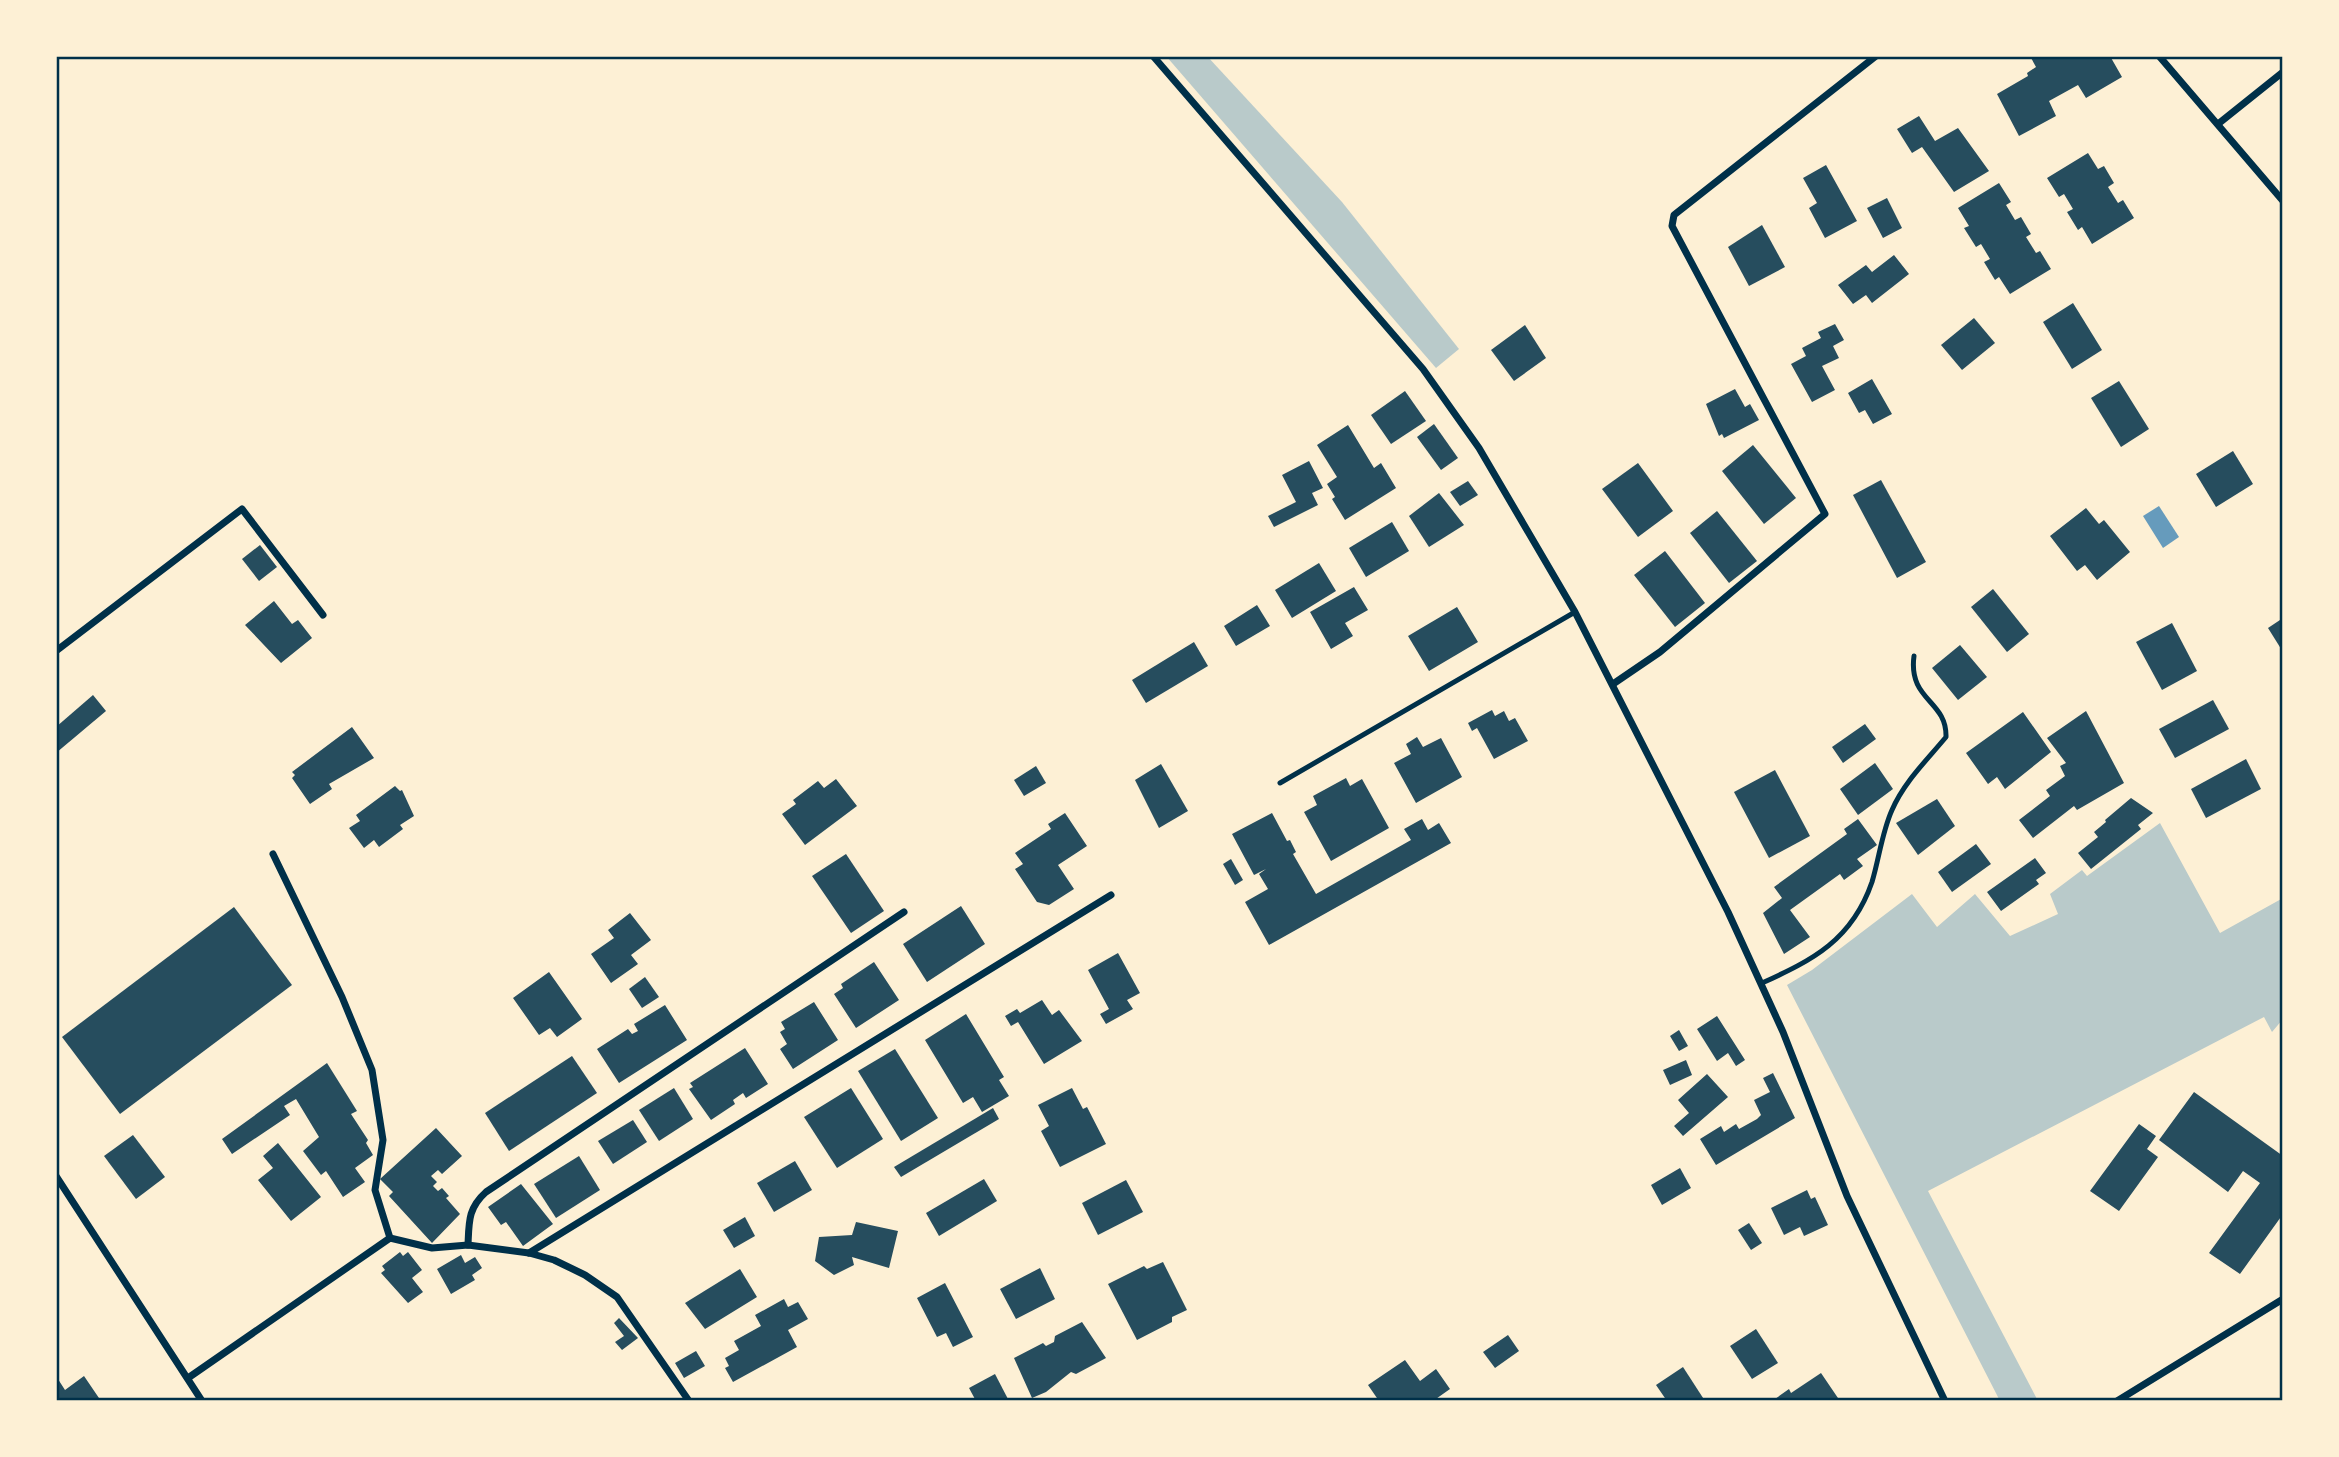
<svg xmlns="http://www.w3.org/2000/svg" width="2339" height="1457" font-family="'Crimson Pro',serif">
	<rect width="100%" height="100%" fill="#fdf0d5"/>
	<g fill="#b9caca">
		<polygon points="1166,56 1207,56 1342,202 1459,349 1436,368"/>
		<polygon points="2160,823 2220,933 2283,898 2283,1019 2272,1032 2264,1017 1928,1191 2038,1401 2000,1401 1787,985 1812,970 1912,894 1937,927 1975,894 2010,936 2058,914 2050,894 2082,870 2087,876"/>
	</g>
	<polygon fill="#669bbc" points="2159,506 2179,537 2163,548 2143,516"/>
	<g fill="#264d5e">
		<polygon points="2030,56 2110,56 2122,77 2086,98 2078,85 2049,101 2056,116 2019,136 1997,94 2028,76 2027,73 2036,67"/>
		<polygon points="1919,116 1935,141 1958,128 1989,171 1954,192 1922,147 1912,153 1897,129"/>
		<polygon points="2088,153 2098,169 2104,166 2114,183 2108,187 2118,203 2123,200 2134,218 2092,244 2082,227 2078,230 2067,212 2073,209 2064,194 2059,197 2047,178"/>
		<polygon points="1826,165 1857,221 1825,238 1809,208 1817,203 1803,178"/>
		<polygon points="1999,183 2011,202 2006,205 2015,220 2021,217 2031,234 2026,237 2036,253 2040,251 2051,269 2010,294 1999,277 1995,280 1984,262 1990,259 1981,244 1976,247 1964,228 1969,226 1958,208"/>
		<polygon points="1887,198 1902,228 1883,238 1867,208"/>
		<polygon points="1762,225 1785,267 1749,286 1728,247"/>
		<polygon points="1894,255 1909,274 1872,303 1866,295 1853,304 1838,285 1866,265 1872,272"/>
		<polygon points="2073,303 2102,350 2072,369 2043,322"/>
		<polygon points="1974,318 1995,343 1962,370 1941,345"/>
		<polygon points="1835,324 1844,340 1833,346 1839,358 1822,366 1835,390 1812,402 1791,364 1806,356 1802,348 1821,338 1818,332"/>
		<polygon points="1525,325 1546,358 1514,381 1491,350"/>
		<polygon points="1872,379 1892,414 1873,424 1865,410 1859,413 1848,393"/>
		<polygon points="2119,381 2149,429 2121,447 2091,398"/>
		<polygon points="1735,389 1745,407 1750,404 1759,420 1724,438 1722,434 1719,436 1706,404"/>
		<polygon points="1405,391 1426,421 1391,444 1371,415"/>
		<polygon points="1434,424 1458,458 1441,470 1417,437"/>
		<polygon points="1348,425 1374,468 1381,463 1396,488 1345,520 1332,499 1335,497 1327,484 1337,477 1317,445"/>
		<polygon points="1753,445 1796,498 1764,524 1722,471"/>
		<polygon points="2233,451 2253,484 2216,507 2196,474"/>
		<polygon points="1309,461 1323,488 1312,493 1318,505 1274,527 1268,516 1296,502 1282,475"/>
		<polygon points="1638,463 1673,511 1638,537 1602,489"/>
		<polygon points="1881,480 1926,562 1897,578 1853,495"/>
		<polygon points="1468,481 1478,495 1460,506 1450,492"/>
		<polygon points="1439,493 1464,525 1429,547 1409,516"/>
		<polygon points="2086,508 2099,524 2104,520 2130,552 2097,580 2085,565 2077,571 2050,536"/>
		<polygon points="1717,511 1757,561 1729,583 1690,533"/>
		<polygon points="1392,522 1409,551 1366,577 1349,548"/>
		<polygon points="260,545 277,567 259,581 242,559"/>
		<polygon points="1665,551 1705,603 1675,627 1634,575"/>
		<polygon points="1319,563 1336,591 1292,618 1275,590"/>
		<polygon points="1354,587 1368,610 1345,623 1353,636 1331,649 1310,612"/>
		<polygon points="1993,589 2029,634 2007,652 1971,607"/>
		<polygon points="274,601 292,624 298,620 312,638 281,663 245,625"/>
		<polygon points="1257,605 1270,626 1236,646 1224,626"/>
		<polygon points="1457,607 1478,642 1429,671 1408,636"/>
		<polygon points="2283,618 2283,652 2268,628"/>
		<polygon points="2172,623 2197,671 2162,690 2136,642"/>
		<polygon points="1194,642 1208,666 1146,703 1132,680"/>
		<polygon points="1960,645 1987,677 1958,700 1932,668"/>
		<polygon points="93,695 106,711 56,753 56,727"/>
		<polygon points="2213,700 2229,729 2175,758 2159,729"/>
		<polygon points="1492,710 1495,716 1504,711 1509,721 1515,718 1528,741 1494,759 1477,728 1472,731 1468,723"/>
		<polygon points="2086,711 2124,783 2077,810 2074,806 2033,838 2019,820 2050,796 2046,790 2065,776 2060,766 2066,763 2047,738"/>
		<polygon points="2023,712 2051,752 2005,789 1997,777 1988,784 1966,753"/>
		<polygon points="1865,724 1876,739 1843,763 1832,747"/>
		<polygon points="352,727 374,758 329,784 332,789 310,804 292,778 295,775 292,772"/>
		<polygon points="1417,737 1423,747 1441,738 1462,777 1416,803 1394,763 1411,754 1406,744"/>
		<polygon points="2246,759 2261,789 2206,818 2191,789"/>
		<polygon points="1875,763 1893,789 1858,815 1840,789"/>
		<polygon points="1161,764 1188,811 1159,828 1135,780"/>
		<polygon points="1036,766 1046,783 1024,796 1014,780"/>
		<polygon points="1775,770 1810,836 1769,858 1734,792"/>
		<polygon points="1346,778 1350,786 1362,779 1389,828 1331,861 1304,812 1317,805 1313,796"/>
		<polygon points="836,779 857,806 805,845 782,814 796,804 793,800 818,781 824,788"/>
		<polygon points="395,786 400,791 402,790 414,816 400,825 403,829 379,847 374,840 364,848 349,828 360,821 356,815"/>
		<polygon points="2131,798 2153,813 2138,825 2141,829 2091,869 2078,853 2098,837 2094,832 2106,822 2105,820"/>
		<polygon points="1937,799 1955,826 1918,855 1896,823"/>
		<polygon points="1065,813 1087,846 1058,865 1074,889 1049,905 1037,902 1015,869 1023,864 1015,853 1051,829 1048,824"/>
		<polygon points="1272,813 1287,841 1290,840 1296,852 1293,854 1316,894 1411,840 1404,829 1422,819 1428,830 1439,823 1451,843 1269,945 1245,902 1268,889 1259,874 1266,869 1254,875 1232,834"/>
		<polygon points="1858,819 1877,845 1857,859 1863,866 1844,880 1840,874 1790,910 1810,937 1784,954 1763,913 1782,898 1774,887 1847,834 1844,829"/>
		<polygon points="1976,844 1991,864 1952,892 1938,872"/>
		<polygon points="846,854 884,911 851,933 812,876"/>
		<polygon points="2035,858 2046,873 2036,880 2039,884 2001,911 1987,892"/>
		<polygon points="1231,859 1243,880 1235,885 1223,864"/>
		<polygon points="961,906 985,944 927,982 903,944"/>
		<polygon points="234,907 292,985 120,1114 62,1037"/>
		<polygon points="630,913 651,940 631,955 638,964 611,983 591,954 614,938 608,930"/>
		<polygon points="1118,953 1140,993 1127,1000 1133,1009 1106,1024 1100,1014 1109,1009 1088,970"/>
		<polygon points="874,962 899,1000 856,1028 834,994 843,988 841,984"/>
		<polygon points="549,972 582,1019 557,1037 550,1028 539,1035 513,998"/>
		<polygon points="645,977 659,997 642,1008 629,989"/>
		<polygon points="1042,1000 1052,1015 1059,1010 1082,1041 1044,1064 1018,1022 1011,1026 1005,1016 1017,1009 1020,1013"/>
		<polygon points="814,1002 838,1040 793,1069 780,1049 787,1044 780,1032 785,1029 781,1022"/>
		<polygon points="665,1005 687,1040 619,1083 597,1049 628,1029 632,1034 638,1031 634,1024"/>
		<polygon points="966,1014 1004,1077 999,1080 1009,1096 982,1112 973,1097 963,1103 925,1040"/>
		<polygon points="1717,1016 1745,1060 1736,1066 1728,1053 1717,1061 1697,1029"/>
		<polygon points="1679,1030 1688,1046 1679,1051 1670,1036"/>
		<polygon points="745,1048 768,1084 746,1098 743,1093 733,1100 735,1104 711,1120 689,1089 693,1087 690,1083"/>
		<polygon points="895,1049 938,1118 901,1141 858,1071"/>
		<polygon points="572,1056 597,1093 509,1151 485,1113"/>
		<polygon points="1686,1060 1692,1075 1670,1085 1663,1070"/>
		<polygon points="327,1063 357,1111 351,1114 368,1140 366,1143 373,1155 355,1168 365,1182 343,1197 326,1171 321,1175 303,1151 319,1137 296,1099 284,1106 290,1115 232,1154 222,1139"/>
		<polygon points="1773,1073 1795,1118 1716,1165 1700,1139 1721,1126 1724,1132 1736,1124 1739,1129 1757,1119 1761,1115 1754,1100 1770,1092 1763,1078"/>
		<polygon points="1707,1074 1728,1097 1683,1136 1674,1126 1689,1113 1678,1100"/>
		<polygon points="674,1088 693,1119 659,1141 639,1110"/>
		<polygon points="851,1088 883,1139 837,1168 804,1117"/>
		<polygon points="1072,1088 1083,1109 1087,1107 1106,1144 1060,1167 1041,1131 1049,1126 1038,1105"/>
		<polygon points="2194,1092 2283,1156 2283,1214 2240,1274 2209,1253 2260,1183 2243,1171 2228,1192 2159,1140"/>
		<polygon points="993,1108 999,1119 901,1177 894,1167"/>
		<polygon points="633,1120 647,1142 613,1164 598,1141"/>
		<polygon points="2139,1124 2156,1136 2147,1149 2158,1157 2119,1211 2090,1191"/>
		<polygon points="436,1128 462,1156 442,1174 438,1170 431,1176 437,1182 433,1186 438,1191 442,1188 449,1196 446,1198 460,1214 432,1243 389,1196 393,1192 380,1179"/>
		<polygon points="133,1135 165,1177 136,1199 104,1156"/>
		<polygon points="278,1143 321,1197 291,1221 258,1180 273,1168 263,1156"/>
		<polygon points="579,1156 600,1190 556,1218 534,1184"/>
		<polygon points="795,1161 812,1190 774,1212 757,1183"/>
		<polygon points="1680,1168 1691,1188 1662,1205 1651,1185"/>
		<polygon points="984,1179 997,1201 939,1236 926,1213"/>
		<polygon points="1126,1180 1143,1212 1098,1235 1082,1203"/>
		<polygon points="521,1184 553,1224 523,1246 506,1222 501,1225 488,1207"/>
		<polygon points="1807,1190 1811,1199 1815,1197 1828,1225 1804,1236 1800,1227 1784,1235 1771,1208"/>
		<polygon points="745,1217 755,1236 734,1248 723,1230"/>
		<polygon points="856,1222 898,1231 889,1268 852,1257 854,1265 834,1275 815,1261 819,1237 852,1235"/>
		<polygon points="1749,1223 1762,1243 1751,1250 1738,1230"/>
		<polygon points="400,1252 403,1256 408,1252 422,1270 412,1278 423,1292 408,1303 381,1273 385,1270 382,1266"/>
		<polygon points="461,1255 465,1263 475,1257 482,1268 472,1275 475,1280 451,1294 437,1269"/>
		<polygon points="1163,1262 1187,1310 1172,1317 1172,1322 1137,1340 1108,1284 1144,1266 1147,1269"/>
		<polygon points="1040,1268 1055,1299 1016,1319 1000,1289"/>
		<polygon points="740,1269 757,1297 705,1329 685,1303"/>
		<polygon points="945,1283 973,1337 953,1347 946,1333 937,1337 917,1298"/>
		<polygon points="784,1299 788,1307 798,1302 808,1319 788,1330 797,1347 733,1382 725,1368 729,1366 725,1358 739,1350 734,1341 761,1326 755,1315"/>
		<polygon points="619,1318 638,1338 622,1350 615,1342 624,1336 614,1323"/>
		<polygon points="1082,1322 1106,1358 1076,1374 1071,1372 1046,1392 1032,1398 1014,1358 1043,1343 1046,1346 1054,1342 1055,1336"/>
		<polygon points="1756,1329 1778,1363 1752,1379 1730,1346"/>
		<polygon points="1508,1335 1519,1351 1495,1368 1483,1352"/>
		<polygon points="696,1351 705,1366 684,1378 675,1363"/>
		<polygon points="1405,1360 1420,1381 1436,1369 1450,1389 1433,1401 1379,1401 1368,1385"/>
		<polygon points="1683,1367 1705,1401 1667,1401 1656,1385"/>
		<polygon points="1821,1373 1840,1401 1775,1399 1789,1389 1791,1393"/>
		<polygon points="995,1374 1009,1401 976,1401 969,1388"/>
		<polygon points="56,1376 65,1390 84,1376 101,1401 56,1401"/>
	</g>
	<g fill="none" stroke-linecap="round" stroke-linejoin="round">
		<g stroke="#003049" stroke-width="5">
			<polyline points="1280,783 1575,612"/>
			<path d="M 1762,983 C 1813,960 1852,940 1872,882 C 1879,859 1882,832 1892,810 C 1904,782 1927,760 1946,737 C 1947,700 1908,701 1914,656"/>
		</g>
		<g stroke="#003049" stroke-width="7">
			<polyline points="1153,56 1423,369 1479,448 1575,612 1728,912 1783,1032 1847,1196 1945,1401"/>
			<polyline points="2159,56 2283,201"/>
			<polyline points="2218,124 2283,72"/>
			<polyline points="56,651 242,509 323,615"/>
			<polyline points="1613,684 1660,652 1825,514 1672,226 1674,215 1876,56"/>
			<polyline points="273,854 342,997 372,1070 383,1140 375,1190 390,1238"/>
			<polyline points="56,1176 202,1401"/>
			<path d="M 468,1245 C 469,1222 468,1208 486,1192 L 904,912"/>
			<polyline points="529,1253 1111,895"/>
			<polyline points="188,1378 390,1238 432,1248 468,1245 529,1253 554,1260 585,1275 617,1297 689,1401"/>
			<polyline points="2117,1401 2283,1299"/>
		</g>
	</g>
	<rect width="2339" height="1457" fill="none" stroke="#fdf0d5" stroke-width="116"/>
	<rect x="58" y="58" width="2223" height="1341" fill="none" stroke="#003049" stroke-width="2.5"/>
</svg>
